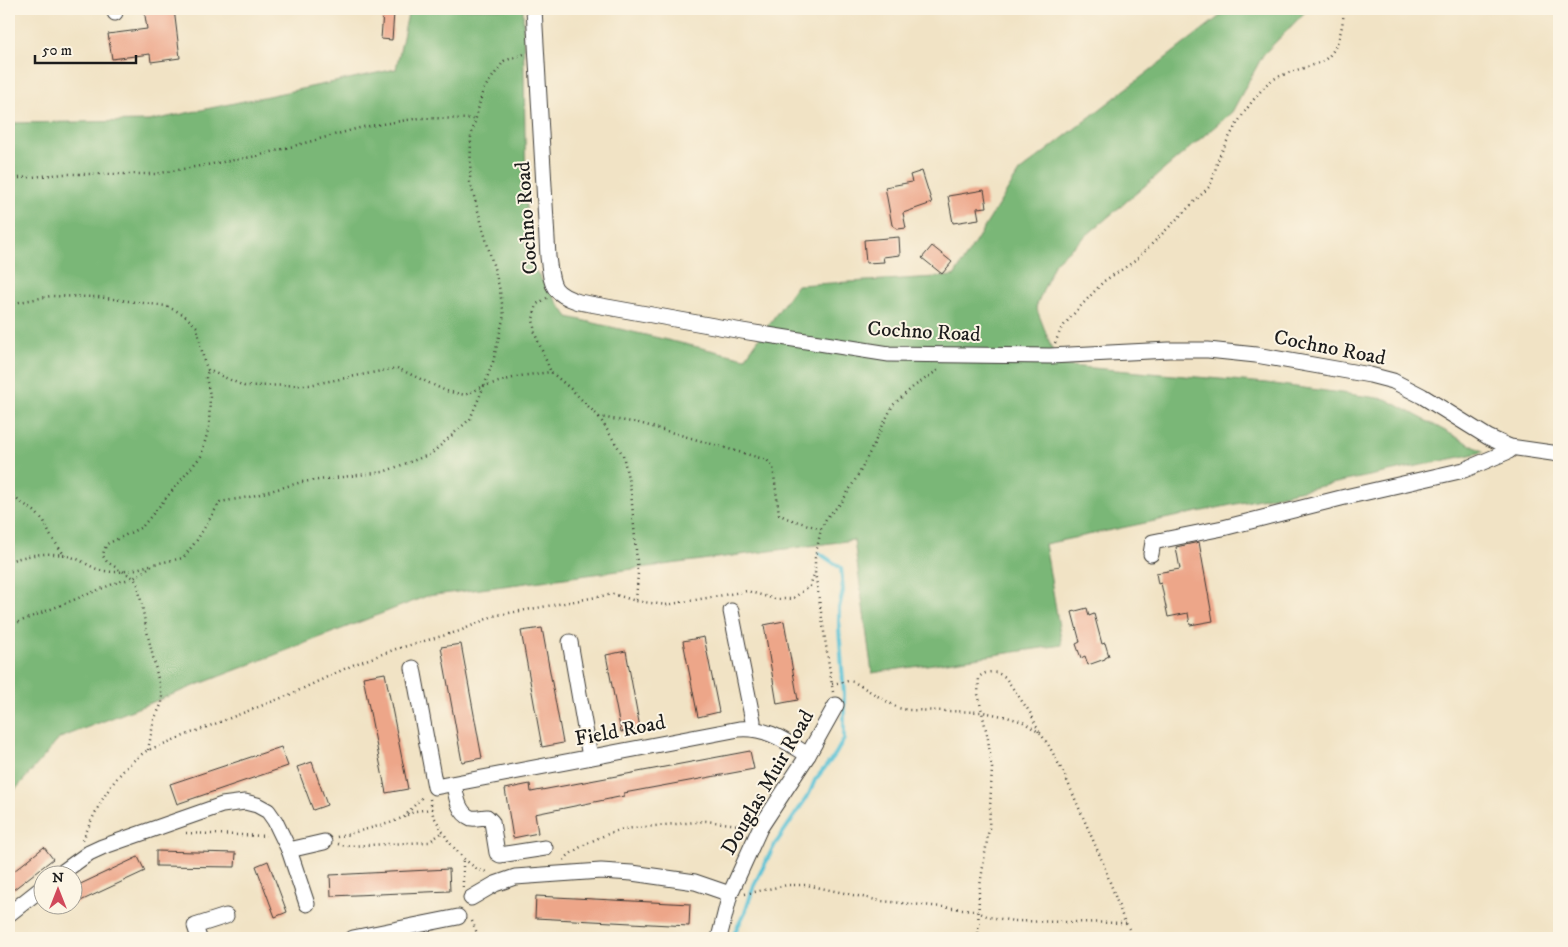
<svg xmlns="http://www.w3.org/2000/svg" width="1568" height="947" font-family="'IM FELL DW Pica',serif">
	<rect width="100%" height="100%" fill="#fcf5e5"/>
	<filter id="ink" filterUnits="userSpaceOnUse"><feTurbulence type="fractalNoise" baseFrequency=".02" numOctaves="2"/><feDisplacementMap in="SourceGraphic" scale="10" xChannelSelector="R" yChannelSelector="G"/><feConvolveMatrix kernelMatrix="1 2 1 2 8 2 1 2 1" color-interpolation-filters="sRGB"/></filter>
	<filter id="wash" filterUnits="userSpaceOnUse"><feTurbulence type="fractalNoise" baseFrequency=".0096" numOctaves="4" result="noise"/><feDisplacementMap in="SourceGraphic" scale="20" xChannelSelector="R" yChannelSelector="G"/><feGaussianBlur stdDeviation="1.12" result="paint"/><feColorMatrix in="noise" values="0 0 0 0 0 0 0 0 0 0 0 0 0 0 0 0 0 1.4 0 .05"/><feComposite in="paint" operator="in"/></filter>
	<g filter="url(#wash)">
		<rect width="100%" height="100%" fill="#f1e3c5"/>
		<polygon fill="#7ab777" stroke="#4b6a4a" points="414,9 523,9 527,259 568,317 745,358 797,285 954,276 1019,172 1229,9 1308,9 1263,55 1232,112 1055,262 1036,307 1058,365 1266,383 1386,399 1484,452 1045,544 1062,645 872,673 854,540 427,596 60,738 9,797 9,123 149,121 396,69 408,14"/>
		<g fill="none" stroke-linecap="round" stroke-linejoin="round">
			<polyline stroke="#5ac2d6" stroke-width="4" points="732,938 746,910 754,885 774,846 809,794 815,780 835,755 844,739 844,694 839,628 839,608 843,591 841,568 819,553"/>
		</g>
		<g id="blocks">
			<g fill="#eda689">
				<polygon points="144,9 174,9 180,58 151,62 150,54 112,59 108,34 147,29"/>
				<polygon points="383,12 394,13 392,40 381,39"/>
				<polygon points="922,171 932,203 903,213 906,228 898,229 892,225 885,187 912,182 910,175"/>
				<polygon points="984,190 987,207 977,208 979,219 953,223 948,196"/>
				<polygon points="899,237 900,255 883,257 884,262 866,263 864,240"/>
				<polygon points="932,246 952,262 942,274 922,258"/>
				<polygon points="1199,542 1213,621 1190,625 1188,613 1168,617 1161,583 1158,584 1156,573 1180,569 1176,547"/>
				<polygon points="1087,608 1089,616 1094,614 1102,644 1105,643 1109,656 1105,658 1105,659 1088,665 1085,656 1081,658 1076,644 1080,642 1072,612"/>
				<polygon points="784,621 798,700 777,704 764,625"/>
				<polygon points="542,628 563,743 542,747 521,631"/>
				<polygon points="704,637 719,712 698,717 683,641"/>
				<polygon points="461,644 482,758 462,762 441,647"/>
				<polygon points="626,651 640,728 621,732 606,655"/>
				<polygon points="385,673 408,789 386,793 363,677"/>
				<polygon points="281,747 288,766 177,804 170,784"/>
				<polygon points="750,751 754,769 624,793 624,796 535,814 538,833 513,838 505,789 530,784 531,792"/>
				<polygon points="312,762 327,805 313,810 297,767"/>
				<polygon points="44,847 53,859 9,893 9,875"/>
				<polygon points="156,851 236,853 235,867 156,866"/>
				<polygon points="138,857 145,871 72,905 72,888"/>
				<polygon points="268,861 287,912 275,917 256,866"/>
				<polygon points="449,869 450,891 331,896 330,875"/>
				<polygon points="536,896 690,904 689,926 535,918"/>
			</g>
		</g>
	</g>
	<g filter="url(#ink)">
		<use href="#blocks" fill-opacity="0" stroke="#3c3a35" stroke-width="1"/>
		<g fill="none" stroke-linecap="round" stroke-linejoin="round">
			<g stroke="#3c3a35" stroke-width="17">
				<g id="minor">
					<polyline points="114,9 115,13"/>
					<path d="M 534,9 L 548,257 C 552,285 550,293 579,302 L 742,331 L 889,354 L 1050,356 L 1169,350 L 1208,350 L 1256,355 L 1370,375 L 1393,381 L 1422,396 L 1488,437 L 1510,447 L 1559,454"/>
					<polyline points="1151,554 1153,542 1223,528 1341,498 1464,470 1509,451 1510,447"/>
					<polyline points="731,611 753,721 752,728"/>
					<polyline points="570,642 590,757"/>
					<path d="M 413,668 L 435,787 L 739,729 C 767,727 785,741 808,755"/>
					<path d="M 454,784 C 456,795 458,813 471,818 C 476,819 482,817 487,817 L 492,822 L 497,853 L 500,855 L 545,848"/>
					<polyline points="289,850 324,842"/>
					<polyline points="60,874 89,853 102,847 222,805 245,802 257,805 268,811 275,821 289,850 307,904"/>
					<polyline points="471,898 495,884 515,877 601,871 632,873 695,882 730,894"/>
					<polyline points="9,914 42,888"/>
					<polyline points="199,938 195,926 226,916"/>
					<polyline points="353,938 458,917"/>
					<polyline points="719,938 730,894 760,828 808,755 836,705"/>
				</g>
			</g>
			<g stroke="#3c3a35" stroke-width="2.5" stroke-dasharray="1 4" stroke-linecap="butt">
				<polyline points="9,179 64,174 155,174 257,156 363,127 420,118 476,119"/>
				<polyline points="547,298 537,304 533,319 535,334 551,372"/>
				<polyline points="9,304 51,296 98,297 166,306 183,314 197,327 204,361 208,370 244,386 309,385 397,368 446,391 465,395 484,386 493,362 504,315 499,286 470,182 471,137 483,90 504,61 524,54"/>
				<path d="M 1055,343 L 1061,329 L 1069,319 L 1104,281 L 1135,261 L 1209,187 C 1215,177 1215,166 1220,155 C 1232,130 1248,104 1267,84 C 1274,78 1282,75 1291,72 C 1301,68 1314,66 1323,61 C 1339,51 1343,25 1344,9"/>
				<polyline points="599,417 623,455 631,492 638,573 636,601"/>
				<polyline points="9,494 34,511 44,521 50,535 65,556"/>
				<path d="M 9,561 C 31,554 54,550 77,559 C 86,563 95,570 105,571 C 121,574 136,569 150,565"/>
				<polyline points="9,626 118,582 134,578 154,564 183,558 197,540 220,502 249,497 302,482 383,472 431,454 470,419 484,386 520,376 551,372 572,390 599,417 639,423 767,460 773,467 779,514 786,518 821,529"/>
				<polyline points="832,684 848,681 854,682 898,708 908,710 983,712 1007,717 1023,722 1040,733 1048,744 1065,776 1103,863 1123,918 1134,938"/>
				<polyline points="833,692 815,572 815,558 821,529 827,517 842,502 861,470 893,405 913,387 941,368"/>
				<polyline points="148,750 154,720 162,703 162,696 146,627 138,585 134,578 107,562 103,556 104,550 107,544 142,527 201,456 209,427 210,395 206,378 208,370"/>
				<polyline points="430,799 433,815 449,842 463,858 478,870 487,872"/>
				<polyline points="407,815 416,811 432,809"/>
				<polyline points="186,833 266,836"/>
				<polyline points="337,837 390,823 404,817 424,795"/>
				<path d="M 83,840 C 97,805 116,770 148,750 L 289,695 L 355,664 L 396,649 L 460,631 L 493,616 L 613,594 L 636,601 L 666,605 L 747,591 L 775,599 L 792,599 L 810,586 L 815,572"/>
				<polyline points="338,844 346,846 429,842 443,832"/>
				<path d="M 564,860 C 573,848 609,832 624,829 L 706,821 L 747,826"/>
				<polyline points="463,887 463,858"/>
				<polyline points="745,894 787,885 807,885 881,901 973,910 989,917 1014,921 1126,923"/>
				<polyline points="472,921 479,938"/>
				<path d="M 978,938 L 979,892 L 989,828 L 992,768 L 988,739 L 978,694 L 979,677 C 987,670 996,671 1005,677 L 1031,714 L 1039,732"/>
			</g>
			<use href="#minor" stroke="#fff" stroke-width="15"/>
		</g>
	</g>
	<g text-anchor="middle" stroke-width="4" stroke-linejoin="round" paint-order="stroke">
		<g font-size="21" fill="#1c1c1c" stroke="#fcf5e5">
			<text transform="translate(526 218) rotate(-94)" y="7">Cochno Road</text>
			<text transform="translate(924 331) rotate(3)" y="7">Cochno Road</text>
			<text transform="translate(1330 347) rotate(11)" y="7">Cochno Road</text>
			<text transform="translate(620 730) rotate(-11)" y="7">Field Road</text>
			<text transform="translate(767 782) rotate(-60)" y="7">Douglas Muir Road</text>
		</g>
	</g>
	<rect width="1568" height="947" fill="none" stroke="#fcf5e5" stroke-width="30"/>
	<g transform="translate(58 890)"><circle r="24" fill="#fcf5e5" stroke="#a29e95"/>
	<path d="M0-4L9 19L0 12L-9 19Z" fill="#d1495b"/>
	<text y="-8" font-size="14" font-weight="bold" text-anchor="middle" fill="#1c1c1c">N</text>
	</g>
	<path d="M35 55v8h101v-8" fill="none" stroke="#1c1c1c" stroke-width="2.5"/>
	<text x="42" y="55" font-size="15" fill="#1c1c1c" stroke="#fcf5e5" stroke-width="4" paint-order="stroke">50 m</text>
</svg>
